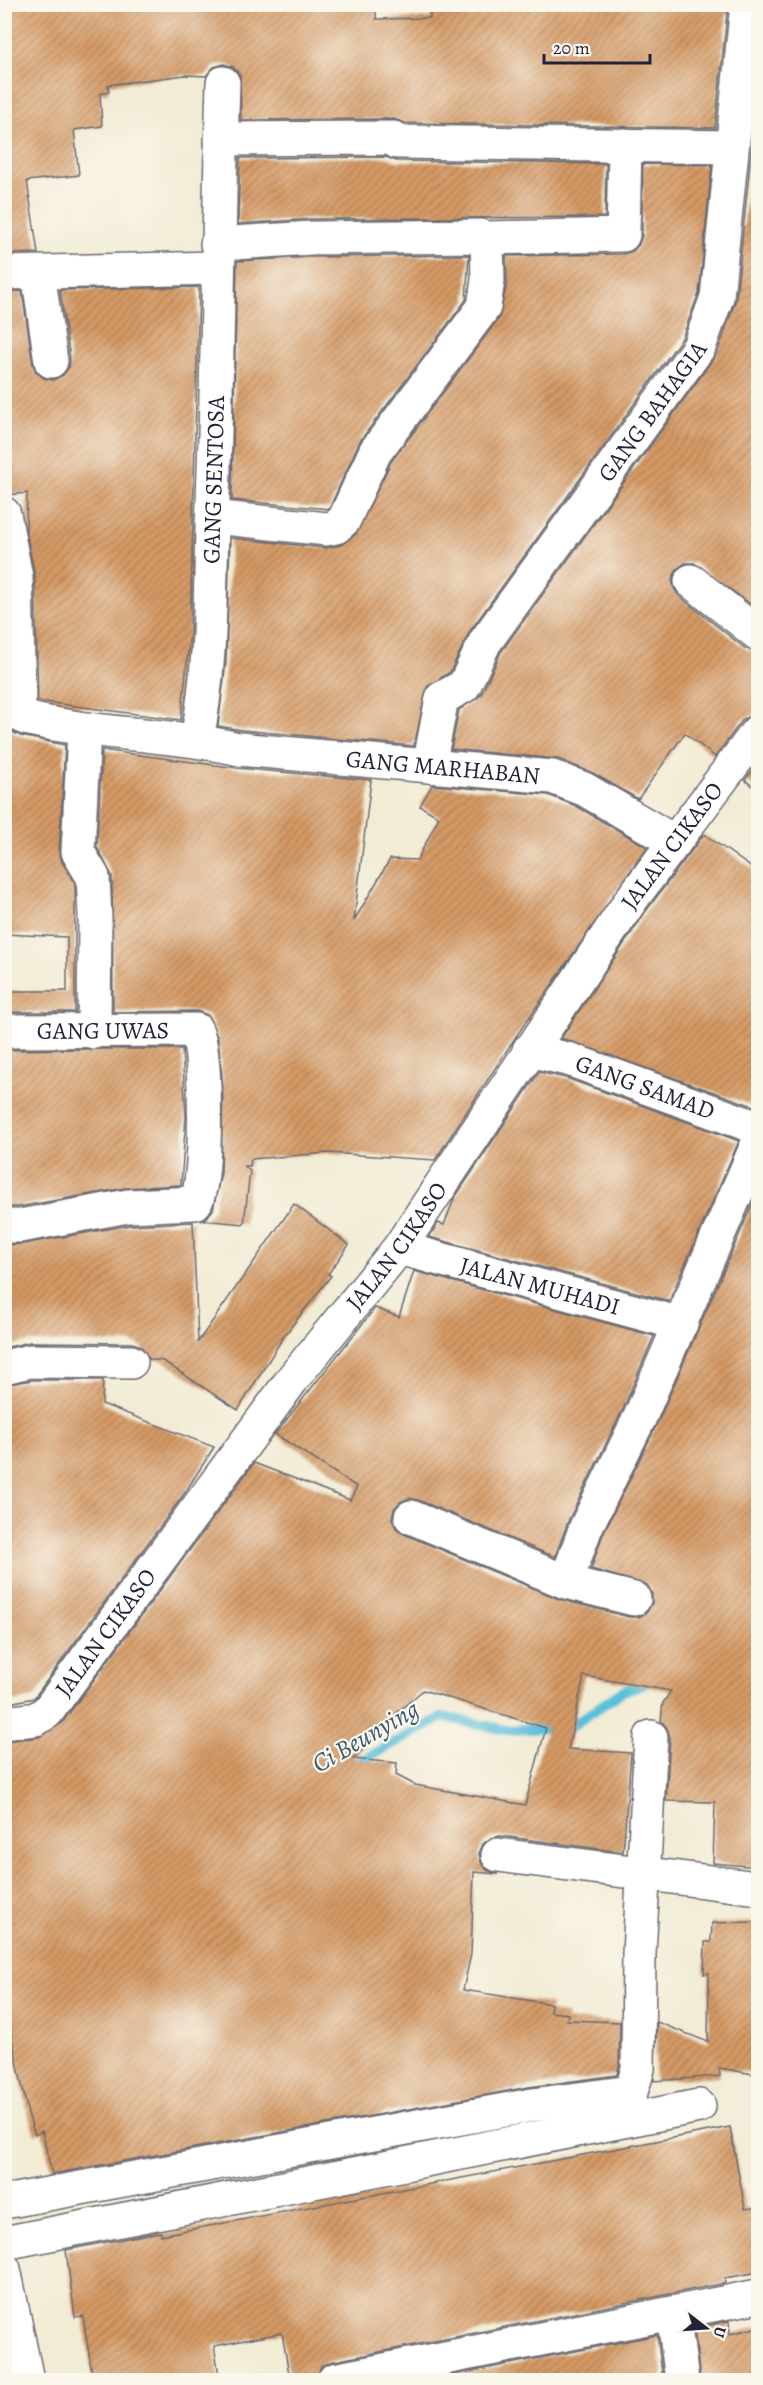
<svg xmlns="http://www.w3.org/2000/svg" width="763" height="2385" font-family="Alegreya,serif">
	<defs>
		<pattern id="building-hatch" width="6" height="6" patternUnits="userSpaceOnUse" patternTransform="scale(1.5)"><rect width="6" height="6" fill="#d59a65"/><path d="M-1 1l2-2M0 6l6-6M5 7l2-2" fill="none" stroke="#ac7d54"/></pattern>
	</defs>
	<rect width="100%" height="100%" fill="#fbf7ec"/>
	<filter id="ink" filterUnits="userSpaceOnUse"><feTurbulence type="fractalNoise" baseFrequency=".0167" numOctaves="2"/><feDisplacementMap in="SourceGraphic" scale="12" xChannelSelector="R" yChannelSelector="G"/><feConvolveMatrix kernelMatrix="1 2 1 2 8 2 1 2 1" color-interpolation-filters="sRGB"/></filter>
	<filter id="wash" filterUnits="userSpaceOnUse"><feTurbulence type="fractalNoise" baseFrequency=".008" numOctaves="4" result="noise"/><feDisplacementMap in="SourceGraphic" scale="24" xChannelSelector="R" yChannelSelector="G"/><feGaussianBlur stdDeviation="1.35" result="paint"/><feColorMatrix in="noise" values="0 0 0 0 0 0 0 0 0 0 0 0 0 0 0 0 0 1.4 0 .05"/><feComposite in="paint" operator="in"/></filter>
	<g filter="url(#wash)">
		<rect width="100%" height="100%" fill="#f2ecd5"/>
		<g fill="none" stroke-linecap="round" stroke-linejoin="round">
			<polyline stroke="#5cbfda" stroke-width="10" points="351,1766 443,1717 506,1730 570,1727 623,1691 650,1681"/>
		</g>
		<g id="blocks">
			<g fill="url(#building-hatch)" fill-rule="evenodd">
				<polygon points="4,4 376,4 376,19 430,18 429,4 728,4 715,128 405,123 394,119 241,120 240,75 233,67 224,64 214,67 206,76 185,75 108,85 109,92 100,94 102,126 74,130 79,175 27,181 38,253 4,254 4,80 10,80 4,47"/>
				<polygon points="759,76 759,610 694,563 685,563 677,569 672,579 674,588 679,596 746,649 759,652 759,713 743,719 715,757 685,733 638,799 593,773 558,759 451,749 459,710 481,695 501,652 717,354 736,299"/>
				<polygon points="386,157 397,161 606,164 605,217 312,219 238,224 240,158"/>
				<polygon points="643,164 712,165 699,293 682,338 470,631 450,672 427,687 414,746 242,730 218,726 226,662 230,538 325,548 341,545 356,534 391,462 499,318 507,283 506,256 623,254 633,251 639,244 642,235"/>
				<polygon points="469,255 466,300 360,441 329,509 232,500 237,261 313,257"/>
				<polygon points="199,287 190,633 181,720 38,701 35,576 26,531 27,493 8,495 4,481 4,292 22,291 33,364 36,372 44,378 53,380 63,375 69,367 70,359 60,290"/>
				<polygon points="4,720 14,733 21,736 65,745 59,851 62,862 75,883 75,1012 4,1012 4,991 67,991 67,937 4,934"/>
				<polygon points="102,750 237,768 371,780 354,921 390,859 417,860 439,817 420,806 432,785 548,795 576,806 647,847 515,1038 435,1160 328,1153 251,1159 250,1166 244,1166 250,1171 244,1224 200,1220 206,1218 213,1210 221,1173 223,1087 218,1039 208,1015 197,1011 113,1012 112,876 97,847"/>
				<polygon points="759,762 759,791 745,780"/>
				<polygon points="704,834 759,873 759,1108 561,1038 646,911"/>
				<polygon points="88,1049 182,1049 186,1117 181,1185 125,1188 18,1207 4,1207 4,1050"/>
				<polygon points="539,1072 566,1078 739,1141 669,1301 429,1237 438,1223 444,1225 454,1199"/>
				<path d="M 759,1189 L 759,1659 L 753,1695 L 759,1696 L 759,1766 L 755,1818 L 759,1818 L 759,1867 L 713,1863 L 715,1802 L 666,1801 L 670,1738 L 667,1728 L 661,1721 L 663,1703 L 671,1691 L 584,1676 L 568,1749 L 631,1753 L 623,1852 L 500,1836 L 491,1838 L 483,1844 L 479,1853 L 481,1862 L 487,1870 L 498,1874 L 474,1872 L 471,1954 L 463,1990 L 551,2004 L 550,2012 L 568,2014 L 567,2020 L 620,2022 L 619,2066 L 617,2075 L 529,2087 L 52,2174 L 42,2131 L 35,2135 L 28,2114 L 4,1999 L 4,1741 L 39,1737 L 62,1723 L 254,1463 L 350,1500 L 357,1487 L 275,1434 L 371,1313 L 375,1308 L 399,1317 L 414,1271 L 654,1336 L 623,1409 L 569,1519 L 555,1557 L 418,1500 L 409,1498 L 400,1502 L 394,1509 L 392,1519 L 396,1528 L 404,1534 L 559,1599 L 629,1617 L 639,1617 L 647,1612 L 652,1603 L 652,1593 L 647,1585 L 591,1569 L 603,1534 L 657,1424 ZM 423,1690 L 546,1728 L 525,1805 L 415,1785 L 396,1775 L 397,1763 L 353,1759 L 393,1716 Z"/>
				<polygon points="294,1204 349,1245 328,1274 331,1276 284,1336 238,1410 163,1361 149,1359 141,1346 132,1343 30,1342 4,1348 4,1245 23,1244 130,1225 193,1222 198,1342"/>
				<polygon points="32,1380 103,1380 102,1404 214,1447 184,1494 34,1698 4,1704 4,1385"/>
				<polygon points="759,1922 759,2075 719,2068 720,2076 654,2081 657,2022 708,2042 709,1973 704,1974 705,1942 711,1942 712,1923"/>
				<polygon points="730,2127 745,2209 759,2207 759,2272 725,2278 725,2283 330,2362 321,2366 316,2380 290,2380 282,2333 214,2346 220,2380 93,2380 83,2316 75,2317 66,2250 148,2234 161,2232 161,2235"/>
				<polygon points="729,2321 730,2334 759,2327 759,2380 700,2380 694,2328"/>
				<polygon points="657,2335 663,2380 428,2380"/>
			</g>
		</g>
	</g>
	<g filter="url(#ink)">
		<use href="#blocks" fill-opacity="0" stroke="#6b6971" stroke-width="1.5"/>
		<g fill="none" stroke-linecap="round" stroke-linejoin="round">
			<g stroke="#6b6971" stroke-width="36">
				<g id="minor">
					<polyline points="221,139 394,138 397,142 732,147"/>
					<polyline points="485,238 623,235 625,145"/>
					<polyline points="4,273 217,268"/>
					<polyline points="38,273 51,361"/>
					<path id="s1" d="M 4,514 L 16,577 L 19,708 L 25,718 C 95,735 168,733 239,749 L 552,777 L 584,789 L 675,842"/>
					<polyline points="213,517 327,529 336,527 344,520 375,452 484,307 488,280 487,242 480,236 312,238 217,244"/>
					<polyline points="691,581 758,634"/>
					<polyline points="84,730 78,852 93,877 95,917 94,1032"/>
					<path id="s2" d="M 197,739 C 211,670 210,598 212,527 C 218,379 218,231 223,83"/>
					<path id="s3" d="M 429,766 L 442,698 L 464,686 L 485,642 L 699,347 L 717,297 L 747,4"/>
					<path id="s4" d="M 4,1031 L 196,1030 C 207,1046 208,1188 195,1203 L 128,1206 L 20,1226 L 4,1226"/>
					<path id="s5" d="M 529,1050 L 571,1060 L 758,1128"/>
					<path id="s6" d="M 399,1248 L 681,1324"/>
					<polyline points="4,1367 30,1361 131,1362"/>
					<polyline points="411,1517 566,1582 634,1599"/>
					<polyline points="566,1582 586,1527 640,1417 758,1143"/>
					<path id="s7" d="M 4,1723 L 36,1719 L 47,1712 L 294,1377 L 399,1248 L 631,900 L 758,731"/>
					<polyline points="498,1855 758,1888"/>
					<polyline points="4,2202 532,2105 631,2092 638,2069 639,1954 651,1737"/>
					<polyline points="4,2243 699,2106"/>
					<polyline points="673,2313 682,2380"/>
					<polyline points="334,2380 758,2296"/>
				</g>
			</g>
			<g stroke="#6b6971" stroke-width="36">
				<polyline id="major" points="4,2269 27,2380"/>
			</g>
			<use href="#minor" stroke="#fff" stroke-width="33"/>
			<use href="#major" stroke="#fff" stroke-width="33"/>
		</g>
	</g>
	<g text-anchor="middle" stroke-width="4.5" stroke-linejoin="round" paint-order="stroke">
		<g font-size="24" fill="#22223b" stroke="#fbf7ec">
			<text dy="8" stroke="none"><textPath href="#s3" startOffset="428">GANG BAHAGIA</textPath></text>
			<text dy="8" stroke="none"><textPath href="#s2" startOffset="260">GANG SENTOSA</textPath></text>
			<text dy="8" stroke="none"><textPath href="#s1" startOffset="628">GANG MARHABAN</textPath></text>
			<text dy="8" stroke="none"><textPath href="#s7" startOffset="1114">JALAN CIKASO</textPath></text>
			<text dy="8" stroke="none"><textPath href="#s4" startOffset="99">GANG UWAS</textPath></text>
			<text dy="8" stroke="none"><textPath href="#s5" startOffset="122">GANG SAMAD</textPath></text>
			<text dy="8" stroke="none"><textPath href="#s7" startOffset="628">JALAN CIKASO</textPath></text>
			<text dy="8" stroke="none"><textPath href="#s6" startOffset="146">JALAN MUHADI</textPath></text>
			<text dy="8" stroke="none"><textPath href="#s7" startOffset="144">JALAN CIKASO</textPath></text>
		</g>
		<g font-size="26" font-style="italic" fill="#365973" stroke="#fbf7ec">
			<text transform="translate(365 1736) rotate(-30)" y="9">Ci Beunying</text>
		</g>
	</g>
	<rect width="763" height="2385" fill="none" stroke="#fbf7ec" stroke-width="24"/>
	<g transform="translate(706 2328) rotate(107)" stroke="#fbf7ec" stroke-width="4.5" paint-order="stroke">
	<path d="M0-4.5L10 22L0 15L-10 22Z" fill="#22223b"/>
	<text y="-9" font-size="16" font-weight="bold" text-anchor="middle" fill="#22223b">U</text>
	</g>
	<path d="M544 54v9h106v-9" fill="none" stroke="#22223b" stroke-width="3"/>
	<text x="553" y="54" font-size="18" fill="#22223b" stroke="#fbf7ec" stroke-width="4.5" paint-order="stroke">20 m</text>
</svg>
